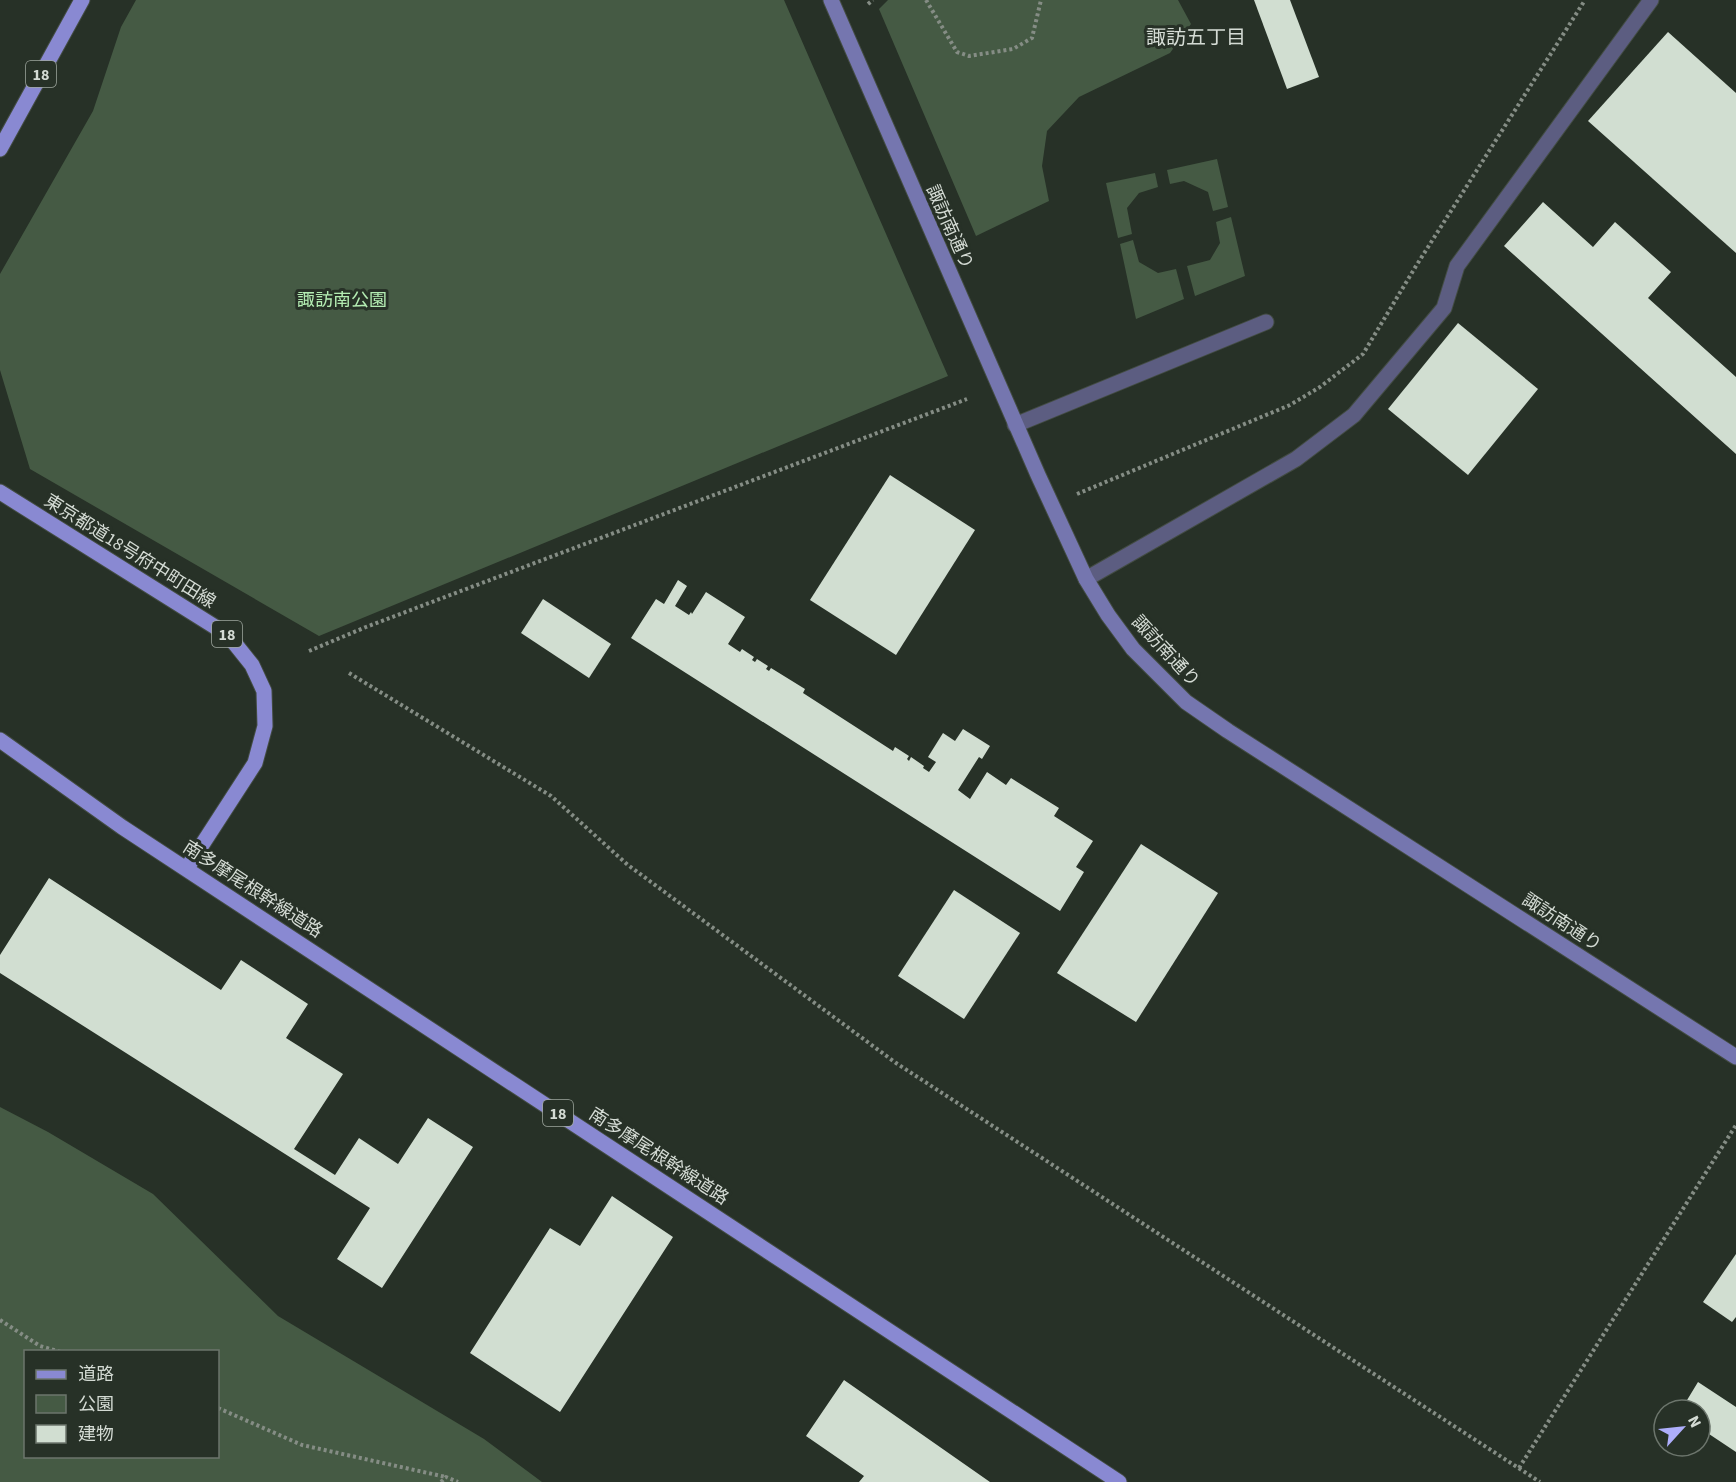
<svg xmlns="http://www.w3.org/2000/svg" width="1736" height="1482" font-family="'Source Sans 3','Noto Sans JP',sans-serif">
	<rect width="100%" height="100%" fill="#273127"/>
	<g fill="#455a44" fill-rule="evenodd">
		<polygon points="136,0 784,0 948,376 319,636 30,469 0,370 0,274 93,111 121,27"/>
		<polygon points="888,0 1178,0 1191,24 1170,53 1079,97 1047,131 1042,166 1049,201 976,236 879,9"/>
		<polygon points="1217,159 1228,207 1213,211 1208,192 1184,181 1170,184 1167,170"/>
		<polygon points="1155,173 1158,187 1139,193 1127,208 1132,234 1118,238 1106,183"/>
		<polygon points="1231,217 1245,276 1195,296 1187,266 1210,260 1220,243 1216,222"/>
		<polygon points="1133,240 1139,262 1158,273 1176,269 1184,299 1136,319 1120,244"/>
		<path d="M 0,1107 L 48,1132 L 153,1194 L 278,1316 L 484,1439 L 542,1482 L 0,1482 ZM 26,1352 L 218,1352 L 218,1456 L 26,1456 Z"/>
	</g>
	<g fill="#d1ded1">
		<polygon points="1254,0 1290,0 1319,77 1287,89"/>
		<polygon points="1668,32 1736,93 1736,253 1588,121"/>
		<polygon points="1543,202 1593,247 1615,222 1671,272 1648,298 1736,377 1736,454 1504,246"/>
		<polygon points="1458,323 1538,389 1468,475 1388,409"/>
		<polygon points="890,475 975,530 896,655 810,600"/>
		<polygon points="678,580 687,586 675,606 689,615 691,612 692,614 706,592 745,617 728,644 740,652 742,649 754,657 752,660 755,662 757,659 768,666 766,669 769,671 771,668 805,689 803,693 893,751 895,747 909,756 907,759 909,761 911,757 924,766 923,768 929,772 936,762 928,757 943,733 955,741 963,729 990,746 982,759 979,757 958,790 970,799 987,772 1006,785 1011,778 1059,808 1054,816 1093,841 1076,867 1084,872 1060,911 631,638 656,599 664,604"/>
		<polygon points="543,599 611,644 589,678 521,633"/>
		<polygon points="1141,844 1218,893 1136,1022 1057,973"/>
		<polygon points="49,878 221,990 241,960 308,1004 286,1038 343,1074 294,1149 335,1175 359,1138 398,1164 428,1118 473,1147 382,1288 337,1259 370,1208 0,973 0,955"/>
		<polygon points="954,890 1020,933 964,1019 898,976"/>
		<polygon points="612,1196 673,1237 560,1412 470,1353 550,1228 580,1246"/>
		<polygon points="1736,1254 1736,1317 1732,1322 1703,1302"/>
		<polygon points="844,1380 990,1482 859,1482 864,1476 806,1436"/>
		<polygon points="1698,1382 1736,1407 1736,1452 1700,1428 1700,1410 1681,1410"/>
	</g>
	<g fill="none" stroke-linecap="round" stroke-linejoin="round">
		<g stroke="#434c43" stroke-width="17">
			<polyline id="lane" points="1086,579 1296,459 1354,415 1444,308 1457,266 1651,0"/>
		</g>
		<g stroke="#434c43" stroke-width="17">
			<polyline id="street" points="1015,425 1266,322"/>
		</g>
		<g stroke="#434c43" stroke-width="17">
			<polyline id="secondary" points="831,0 1038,475 1086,579 1108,615 1133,649 1186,702 1228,731 1736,1057"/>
		</g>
		<g stroke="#434c43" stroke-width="17">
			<g id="primary">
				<polyline points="0,149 82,0"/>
				<polyline points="0,492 228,635 252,665 264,691 265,726 255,763 187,868"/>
				<polyline points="0,740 122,827 1119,1482"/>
			</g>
		</g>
		<g stroke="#858d85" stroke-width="4" stroke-dasharray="3 3" stroke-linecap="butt">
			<polyline points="926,0 957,52 969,56 1013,49 1032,38 1041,0"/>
			<polyline points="868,4 873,0"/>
			<polyline points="1077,494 1290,405 1320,387 1363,354 1416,266 1585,0"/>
			<polyline points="309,651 366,627 967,399"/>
			<polyline points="349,673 551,796 628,865 896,1063 1540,1482"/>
			<polyline points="0,1320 40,1346 61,1352"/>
			<polyline points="218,1408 302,1445 446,1477"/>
			<polyline points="1519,1468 1736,1125"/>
			<polyline points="441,1482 446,1477 458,1482"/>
		</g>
		<use href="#lane" stroke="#5c5d81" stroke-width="15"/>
		<use href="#street" stroke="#5c5d81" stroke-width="15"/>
		<use href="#secondary" stroke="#7576af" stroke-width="15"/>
		<use href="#primary" stroke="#8989d2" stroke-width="15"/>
	</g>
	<g text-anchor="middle" stroke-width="6" stroke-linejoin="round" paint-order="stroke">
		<g fill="#273127" stroke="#a0a8a0" stroke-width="1.5">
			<rect x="26" y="61" width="30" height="26" rx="4.5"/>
			<rect x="212" y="621" width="30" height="26" rx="4.5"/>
			<rect x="543" y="1100" width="30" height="26" rx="4.5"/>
		</g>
		<g font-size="16" font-weight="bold" fill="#d4dbd4">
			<text x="41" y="80">18</text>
			<text x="227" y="640">18</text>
			<text x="558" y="1119">18</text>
		</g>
		<g font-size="18" fill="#d4dbd4" stroke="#273127">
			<text transform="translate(950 227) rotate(66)" y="6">諏訪南通り</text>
			<text transform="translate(130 551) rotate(32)" y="6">東京都道18号府中町田線</text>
			<text transform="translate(1166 651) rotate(47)" y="6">諏訪南通り</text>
			<text transform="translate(253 889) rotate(33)" y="6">南多摩尾根幹線道路</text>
			<text transform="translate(1562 922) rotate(33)" y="6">諏訪南通り</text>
			<text transform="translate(659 1156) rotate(33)" y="6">南多摩尾根幹線道路</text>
		</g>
		<g font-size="18" fill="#b3ecb2" stroke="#273127">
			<text x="342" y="306">諏訪南公園</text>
		</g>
		<g font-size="20" fill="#d4dbd4" stroke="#273127">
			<text x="1196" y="44">諏訪五丁目</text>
		</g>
	</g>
	<rect x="24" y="1350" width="195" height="108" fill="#273127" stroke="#6c756c" stroke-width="1.5"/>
	<rect x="36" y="1370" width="30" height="9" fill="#8989d2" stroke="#6c756c" stroke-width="1.5"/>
	<text x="78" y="1380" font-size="18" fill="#d4dbd4">道路</text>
	<rect x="36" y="1395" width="30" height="18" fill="#455a44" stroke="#6c756c" stroke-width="1.5"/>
	<text x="78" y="1410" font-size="18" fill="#d4dbd4">公園</text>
	<rect x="36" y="1425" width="30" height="18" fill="#d1ded1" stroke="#6c756c" stroke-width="1.5"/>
	<text x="78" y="1440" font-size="18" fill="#d4dbd4">建物</text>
	<g transform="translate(1682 1428) rotate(63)"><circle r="28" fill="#273127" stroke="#6c756c" stroke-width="1.5"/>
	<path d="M0-4.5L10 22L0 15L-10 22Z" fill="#aeaefb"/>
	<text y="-9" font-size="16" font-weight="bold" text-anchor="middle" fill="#d4dbd4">N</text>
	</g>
</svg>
